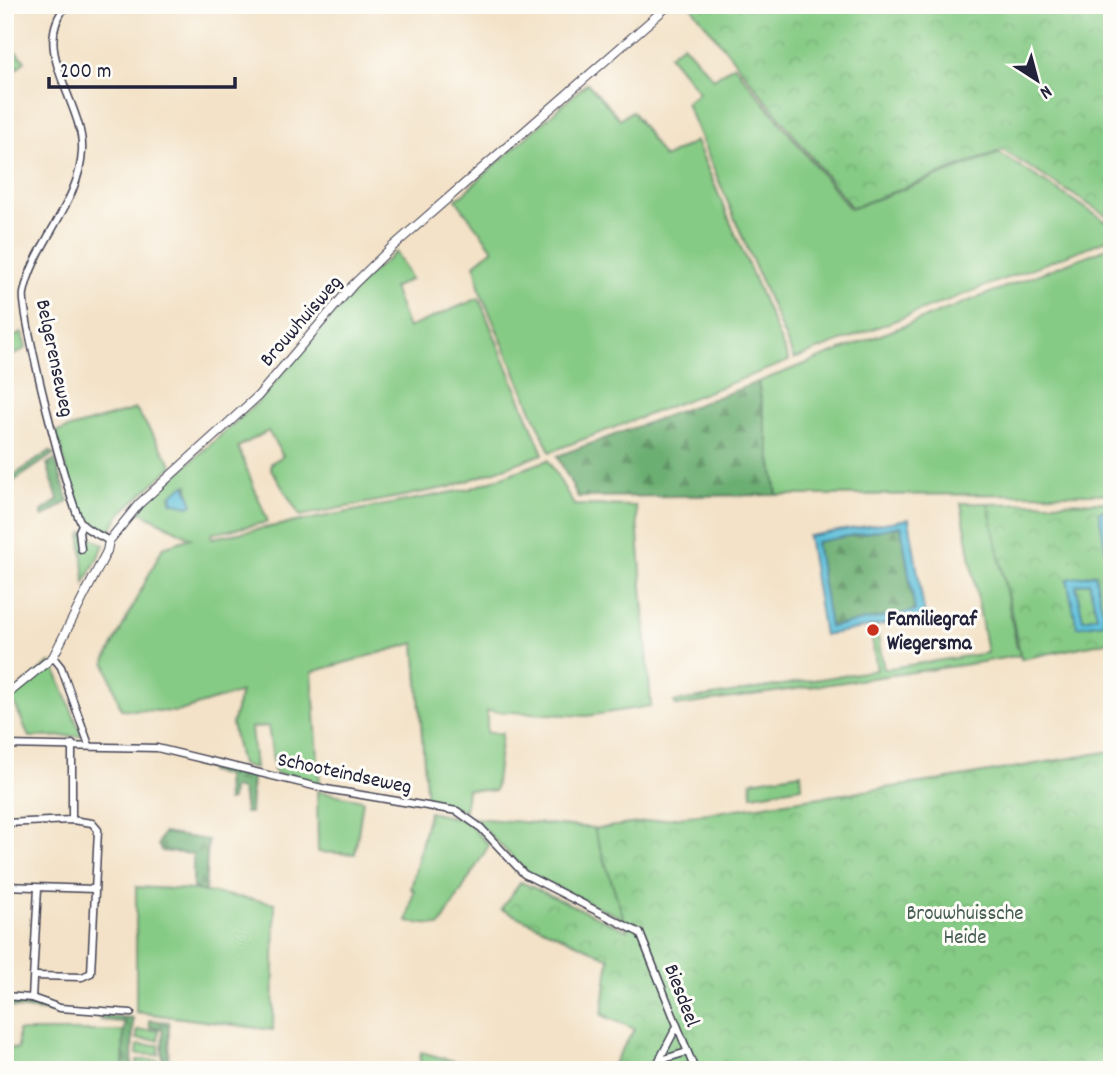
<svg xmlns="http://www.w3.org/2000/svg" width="1117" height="1075" font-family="Dekko,sans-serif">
	<defs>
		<pattern id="forest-firs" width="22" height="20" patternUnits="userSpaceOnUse" patternTransform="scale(1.75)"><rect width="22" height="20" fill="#6caf72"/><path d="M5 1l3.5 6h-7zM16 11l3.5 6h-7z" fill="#588e5f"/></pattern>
		<pattern id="park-crowns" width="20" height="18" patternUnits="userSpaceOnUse" patternTransform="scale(1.75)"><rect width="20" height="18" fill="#86cb85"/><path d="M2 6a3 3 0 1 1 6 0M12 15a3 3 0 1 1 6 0" fill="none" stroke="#73ae74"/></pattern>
	</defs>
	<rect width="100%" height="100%" fill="#fdfcf7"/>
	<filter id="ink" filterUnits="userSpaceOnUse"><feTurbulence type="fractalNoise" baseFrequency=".0143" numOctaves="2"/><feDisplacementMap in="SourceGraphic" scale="14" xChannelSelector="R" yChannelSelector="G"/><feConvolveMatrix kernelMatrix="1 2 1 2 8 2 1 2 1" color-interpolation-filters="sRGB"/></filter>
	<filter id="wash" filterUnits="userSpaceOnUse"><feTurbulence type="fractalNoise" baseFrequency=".00686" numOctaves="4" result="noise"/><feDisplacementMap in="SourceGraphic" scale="28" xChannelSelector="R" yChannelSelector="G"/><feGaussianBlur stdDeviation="1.57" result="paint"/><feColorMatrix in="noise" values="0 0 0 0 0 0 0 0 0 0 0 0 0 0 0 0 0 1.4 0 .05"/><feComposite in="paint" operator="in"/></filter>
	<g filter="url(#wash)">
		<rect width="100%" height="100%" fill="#f3e2c7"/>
		<g fill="#86cb85" stroke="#547660" stroke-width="2" fill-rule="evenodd">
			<polygon points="6,42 25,61 5,79 5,43"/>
			<polygon points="683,44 714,79 734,65 850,209 999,153 1112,225 1112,238 794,359 686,103 699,92 669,55"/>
			<polygon points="587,83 620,119 632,111 664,158 696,141 789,361 550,452 480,291 475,264 493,249 456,200"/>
			<polygon points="1112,246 1112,494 777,495 758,382"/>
			<path d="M 396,252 L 411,279 L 393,288 L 408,328 L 479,298 L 543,454 L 450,487 L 300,516 L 271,469 L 271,463 L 283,456 L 268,431 L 238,447 L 268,522 L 211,534 L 212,538 L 469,489 L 548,460 L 574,505 L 636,506 L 651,706 L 587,716 L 487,711 L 487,733 L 502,733 L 495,791 L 467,789 L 465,810 L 427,803 L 415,643 L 312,672 L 320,784 L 275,773 L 268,726 L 251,728 L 255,768 L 241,765 L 232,724 L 241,692 L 177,712 L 121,709 L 105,661 L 163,547 L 191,538 L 137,510 L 258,402 L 368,276 ZM 188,485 L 189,497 L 184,503 L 172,502 L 170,496 Z"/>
			<polygon points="22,333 26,348 5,360 5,340"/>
			<path d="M 136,409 L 173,466 L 121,513 L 110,530 C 97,532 85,522 78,511 L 56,432 Z"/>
			<polygon points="961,503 989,503 1017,648 1112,639 976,663 677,706 674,702 877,670 870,628 876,627 884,669 987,653"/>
			<polygon points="83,532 104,545 85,583 81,537"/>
			<polygon points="50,663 55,669 82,736 29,737 11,695"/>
			<polygon points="801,773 802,787 752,795 751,781"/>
			<polygon points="317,791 363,800 355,854 318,852"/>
			<polygon points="429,812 465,820 489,845 440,926 407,922 414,890 411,889"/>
			<polygon points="473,818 594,828 632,923 529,874"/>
			<polygon points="136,887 194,890 275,903 273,1030 136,1012"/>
			<polygon points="137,1030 159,1030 158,1040 137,1039"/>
			<polygon points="18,1031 124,1031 123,1070 5,1070 5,1047 18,1049"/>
			<polygon points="138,1045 159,1045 159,1055 137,1054"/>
			<polygon points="421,1052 472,1066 472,1070 419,1070"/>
			<polygon points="137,1060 158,1060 158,1070 137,1069"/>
		</g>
		<g fill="url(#forest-firs)" stroke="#476856" stroke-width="2">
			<polygon points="758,382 777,495 578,497 557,456"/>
			<polygon points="50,451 54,454 5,487 5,481"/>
			<polygon points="55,459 69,501 43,517 41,512 58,500 47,464"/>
			<polygon points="901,526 915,611 830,627 816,542"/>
			<polygon points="211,764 252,775 250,813 245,813 242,790 232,788 231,800 227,801 226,776 209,772"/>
			<polygon points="163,833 208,840 205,892 193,888 193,854 162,851 158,845"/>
			<polygon points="8,1002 49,1007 51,1012 9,1007"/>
			<polygon points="100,1015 133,1018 132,1070 123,1070 124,1022 100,1020"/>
			<polygon points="149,1020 169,1022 168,1070 162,1070 163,1029 150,1027"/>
		</g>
		<g fill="url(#park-crowns)" stroke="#547660" stroke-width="2">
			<polygon points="690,5 1112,5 1112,219 1002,150 852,208"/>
			<polygon points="1112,502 1112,641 1021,659 988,504"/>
			<polygon points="1112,751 1112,1070 609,1070 635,1029 602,1015 609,958 501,909 521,882 628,931 594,829 942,780"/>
		</g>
		<g fill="#5bbfd9" stroke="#3e708a" stroke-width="2" fill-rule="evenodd">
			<polygon points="185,485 193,504 189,506 171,502 173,493"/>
			<polygon points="1104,510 1112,561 1107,560 1099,512"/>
			<path d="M 909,519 L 925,617 L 824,635 L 808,536 ZM 901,526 L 915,611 L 830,627 L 816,542 Z"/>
			<path d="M 1095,574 L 1105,623 L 1077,627 L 1067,579 ZM 1089,582 L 1097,616 L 1083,619 L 1076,585 Z"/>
		</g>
	</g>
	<g filter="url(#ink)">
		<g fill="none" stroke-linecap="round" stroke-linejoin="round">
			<g stroke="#413f50" stroke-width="9">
				<g id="minor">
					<path d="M 67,5 C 28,48 85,105 82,151 C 80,203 34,243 24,293 C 20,312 69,508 82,524 C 88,531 102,536 109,541"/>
					<polyline points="81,549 79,531 82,525"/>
					<polyline points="53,657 61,667 89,745"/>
					<polyline points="72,744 72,820"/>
					<polyline points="5,745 157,748 326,789 457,811 481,828 524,874 640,933 695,1070"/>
					<polyline points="5,823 72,820 92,823 98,830 91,973 82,977 35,976"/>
					<polyline points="5,886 94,889"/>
					<polyline points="5,996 32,998 60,1008 131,1013"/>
					<polyline points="32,998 38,888"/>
					<polyline points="661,1060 687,1052"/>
					<polyline points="654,1070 676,1028"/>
				</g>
			</g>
			<g stroke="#413f50" stroke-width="10">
				<polyline id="tertiary" points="5,696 53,657 107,551 109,541 139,504 258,396 353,285 391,248 669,5"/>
			</g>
			<use href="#minor" stroke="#fff" stroke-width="6"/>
			<use href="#tertiary" stroke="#fff" stroke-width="8"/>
		</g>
	</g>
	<circle fill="#c8321e" stroke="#fdfcf7" stroke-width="2.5" cx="873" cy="630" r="7"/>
	<g text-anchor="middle" stroke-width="6" stroke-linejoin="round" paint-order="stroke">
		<g font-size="21" fill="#22223b" stroke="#fdfcf7">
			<text transform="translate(300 320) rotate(-49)" y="7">Brouwhuisweg</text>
			<text transform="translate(56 358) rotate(78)" y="7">Belgerenseweg</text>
			<text transform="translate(345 772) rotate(12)" y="7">Schooteindseweg</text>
			<text transform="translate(683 995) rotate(69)" y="7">Biesdeel</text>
		</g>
		<g font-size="21" font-weight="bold" fill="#22223b" stroke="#fdfcf7" text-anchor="start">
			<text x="887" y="625">Familiegraf<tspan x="887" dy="24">Wiegersma</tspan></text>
		</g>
		<g font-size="21" fill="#455d55" stroke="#fdfcf7">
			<text x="965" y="919">Brouwhuissche<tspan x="965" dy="24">Heide</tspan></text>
		</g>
	</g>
	<rect width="1117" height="1075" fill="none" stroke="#fdfcf7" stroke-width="28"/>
	<g transform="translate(1037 80) rotate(144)" stroke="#fdfcf7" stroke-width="5" paint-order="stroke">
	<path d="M0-5L12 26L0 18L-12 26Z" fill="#22223b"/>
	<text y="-10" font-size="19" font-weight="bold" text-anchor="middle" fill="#22223b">N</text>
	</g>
	<path d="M49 77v10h186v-10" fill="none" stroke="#22223b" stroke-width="3.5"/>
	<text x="60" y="77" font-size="21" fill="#22223b" stroke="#fdfcf7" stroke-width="5" paint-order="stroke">200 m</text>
</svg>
